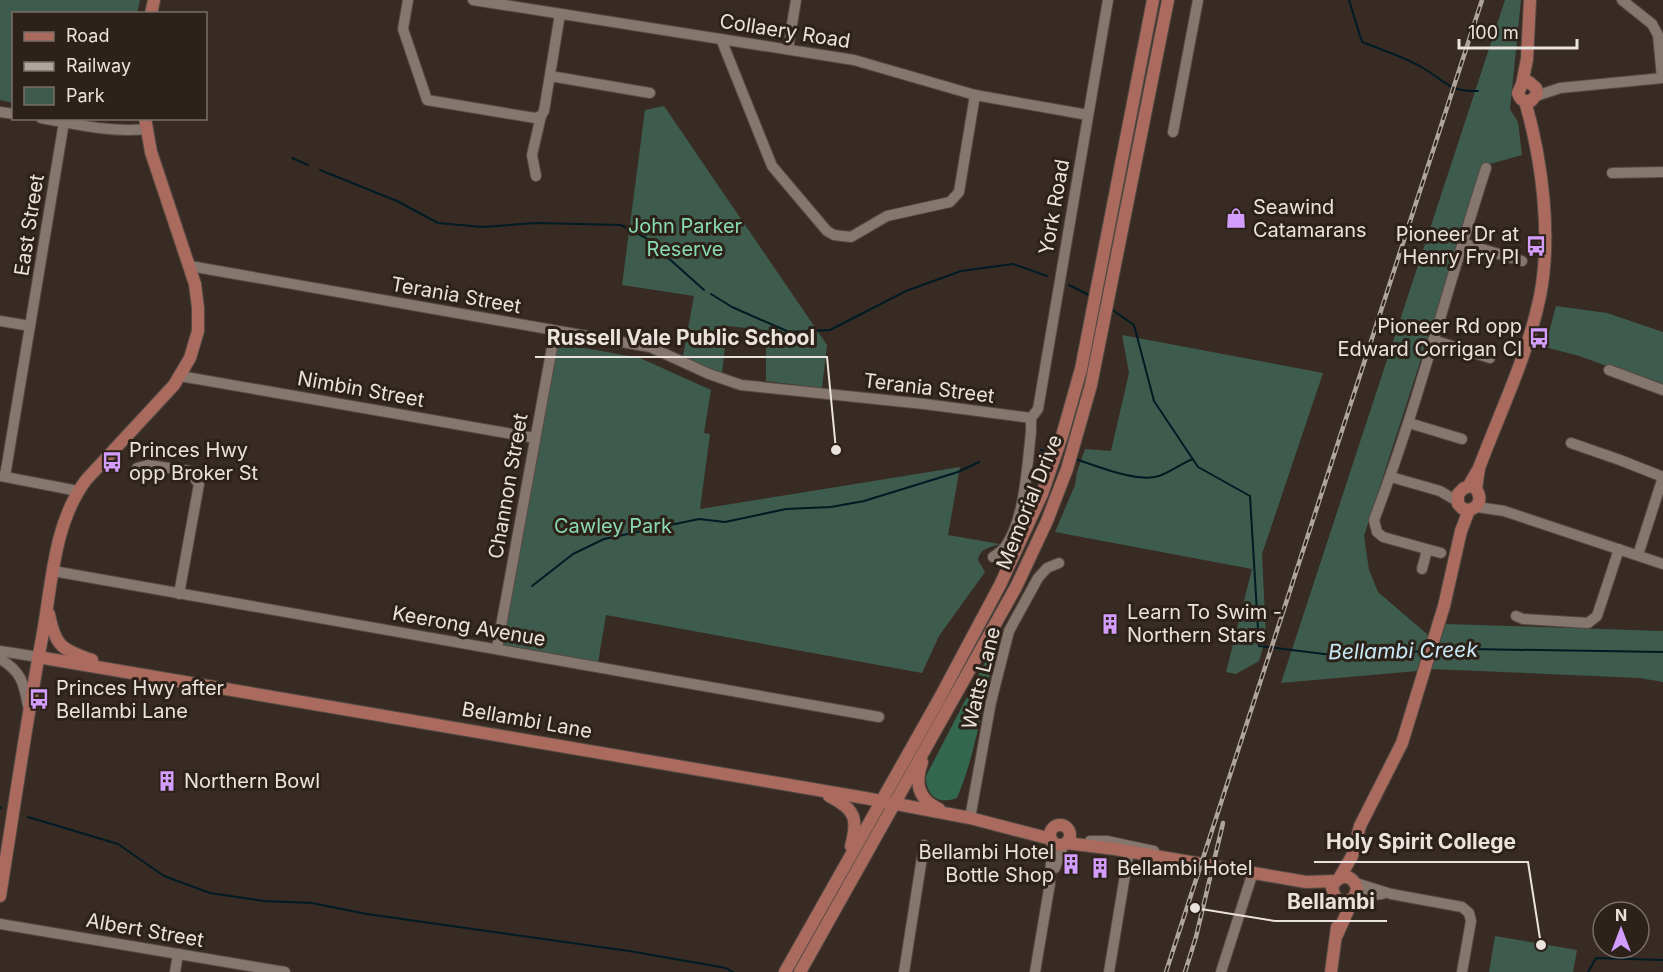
<svg xmlns="http://www.w3.org/2000/svg" width="1663" height="972" font-family="Inter,sans-serif">
	<rect width="100%" height="100%" fill="#382b24"/>
	<g fill="#3d5c4d">
		<polygon points="0,0 140,0 137,13 14,14 13,103 0,100"/>
		<polygon points="1505,0 1521,0 1510,109 1518,122 1522,155 1483,166 1364,536 1369,570 1378,592 1428,635 1417,671 1281,683"/>
		<polygon points="664,106 827,345 822,388 766,381 766,330 727,326 722,374 683,356 694,296 622,285 645,110"/>
		<polygon points="1556,306 1607,313 1663,332 1663,386 1579,356 1545,347"/>
		<polygon points="1122,335 1323,373 1262,554 1266,637 1259,661 1236,674 1226,672 1252,569 1055,532 1075,485 1077,472 1085,449 1111,451 1129,373"/>
		<path d="M 557,343 L 640,358 L 711,390 L 704,433 L 710,434 L 700,509 L 960,467 L 948,535 L 1000,544 C 990,548 981,547 978,560 L 985,572 L 939,636 L 922,673 L 606,615 L 598,663 L 505,646 L 503,643 Z"/>
		<polygon points="1446,624 1663,631 1663,682 1640,678 1431,669"/>
		<polygon points="1495,936 1577,950 1573,972 1489,972"/>
	</g>
	<path fill="#33674f" d="M 999,635 C 984,689 979,746 957,798 C 938,805 926,796 926,776 Z"/>
	<g fill="none" stroke-linecap="round" stroke-linejoin="round">
		<g stroke="#001b24" stroke-width="2">
			<path d="M 1349,0 L 1362,42 C 1382,50 1405,57 1423,68 C 1445,81 1449,92 1478,91"/>
			<polyline points="292,158 308,165"/>
			<polyline points="320,170 397,201 438,223 483,227 536,223 621,225 646,238 704,290"/>
			<polyline points="1069,285 1091,296"/>
			<polyline points="711,294 732,307 789,332 830,330 906,291 961,271 1013,264 1047,276"/>
			<polyline points="1111,309 1134,325 1154,401 1198,467 1250,496 1259,646 1340,656 1426,651"/>
			<polyline points="1041,450 1053,452"/>
			<path d="M 1075,459 C 1098,466 1136,483 1159,476 C 1169,473 1182,463 1193,459"/>
			<polyline points="532,586 573,554 604,539 699,519 725,522 786,509 831,507 864,501 958,472 979,462"/>
			<polyline points="1435,651 1469,649 1663,652"/>
			<polyline points="0,807 1,808"/>
			<polyline points="28,817 118,844 164,876 210,893 264,901 312,903 367,914 629,951 726,968 733,972"/>
			<polyline points="1588,972 1596,958 1663,960"/>
		</g>
		<g stroke="#544a43" stroke-width="12">
			<g id="minor">
				<polyline points="408,0 403,29 427,100 535,118 541,116 544,111 560,14"/>
				<polyline points="473,0 854,60 975,95 1088,115"/>
				<polyline points="1622,0 1652,24 1658,35 1662,78"/>
				<polyline points="721,39 772,166 827,231 834,235 851,237 887,216 950,202 959,192 975,95"/>
				<polyline points="788,49 796,0"/>
				<polyline points="550,76 650,93"/>
				<polyline points="1536,96 1560,88 1663,78"/>
				<polyline points="0,112 14,114"/>
				<path d="M 41,118 C 76,124 111,133 146,129"/>
				<polyline points="1173,132 1198,0"/>
				<polyline points="1612,173 1663,172"/>
				<polyline points="536,176 532,155 541,116"/>
				<polyline points="1462,243 1522,261"/>
				<polyline points="190,266 650,347 709,374 741,385 924,404 1031,418"/>
				<polyline points="0,321 30,326"/>
				<polyline points="1433,340 1490,358"/>
				<polyline points="1609,370 1663,390"/>
				<polyline points="180,376 535,438"/>
				<polyline points="1031,418 1038,409 1108,0"/>
				<polyline points="1409,423 1462,439"/>
				<polyline points="1571,443 1620,460 1663,477"/>
				<polyline points="137,468 148,465 189,471 199,484 179,594"/>
				<polyline points="0,476 78,491"/>
				<polyline points="5,476 64,122"/>
				<polyline points="1391,477 1440,491 1457,501"/>
				<polyline points="1477,507 1504,511 1663,564"/>
				<path d="M 1441,553 L 1383,537 L 1377,532 L 1374,520 C 1418,405 1448,285 1486,168"/>
				<polyline points="1638,555 1663,477"/>
				<path d="M 993,557 C 999,553 1004,550 1007,544 C 1025,516 1027,466 1031,432 L 1031,418"/>
				<polyline points="1422,569 1427,550"/>
				<polyline points="53,571 879,717"/>
				<polyline points="1516,616 1523,619 1588,623 1597,616 1619,549"/>
				<polyline points="497,648 555,331"/>
				<polyline points="0,651 38,657"/>
				<path d="M 0,659 C 21,671 24,683 28,706"/>
				<polyline points="970,818 991,702 1009,631 1038,578 1047,568 1059,563"/>
				<polyline points="1090,841 1107,841 1154,851"/>
				<polyline points="1055,868 1064,844"/>
				<polyline points="1356,883 1391,894 1462,907 1469,913 1471,921 1462,972"/>
				<polyline points="1354,897 1382,894"/>
				<polyline points="0,924 285,972"/>
				<polyline points="175,972 178,954"/>
				<polyline points="904,972 924,845"/>
				<polyline points="1035,972 1050,883 1052,840"/>
				<polyline points="1109,972 1129,851"/>
				<polyline points="1221,972 1253,872"/>
			</g>
		</g>
		<g stroke="#544a43" stroke-width="14">
			<g id="major">
				<polyline points="151,14 154,0"/>
				<path d="M 1522,84 L 1529,82 L 1536,88 L 1537,94 L 1531,101 C 1524,102 1520,100 1518,93 L 1522,84 L 1527,59 L 1530,0"/>
				<path d="M 1469,510 L 1463,509 L 1458,504 L 1458,494 L 1464,488 L 1468,487 L 1479,468 C 1500,412 1528,355 1540,296 C 1552,235 1542,160 1525,101"/>
				<path d="M 49,614 C 55,646 62,650 92,660"/>
				<polyline points="38,657 865,798 970,818 1051,839"/>
				<path d="M 922,762 C 915,782 917,799 939,809"/>
				<path d="M 829,796 C 854,809 859,817 851,846"/>
				<circle cx="1060" cy="835" r="10"/>
				<polyline points="1066,843 1115,849 1306,882 1335,881"/>
				<path d="M 1340,877 L 1352,856 L 1360,826 L 1402,743 L 1444,606 L 1461,531 L 1469,510 C 1480,507 1482,498 1476,489 L 1479,468"/>
				<path d="M 0,896 C 14,810 26,723 42,638 C 52,585 53,524 86,480 L 174,385 L 190,358 L 198,331 L 198,308 L 195,284 L 151,152 L 145,118"/>
				<path d="M 1337,935 L 1357,890 C 1355,874 1338,872 1332,888 L 1335,897 L 1343,902 L 1352,899"/>
				<polyline points="785,972 938,701 1000,585 1042,494 1062,436 1081,369 1153,0"/>
				<polyline points="800,972 1016,587 1047,521 1067,469 1091,385 1168,0"/>
				<polyline points="1331,972 1337,927"/>
			</g>
		</g>
		<use href="#minor" stroke="#85766e" stroke-width="10"/>
		<use href="#major" stroke="#aa6a5e" stroke-width="12"/>
		<g stroke="#afa59f" stroke-width="4.5">
			<g id="rail">
				<polyline points="1166,972 1482,0"/>
				<polyline points="1185,972 1196,937 1223,823"/>
			</g>
		</g>
		<use href="#rail" stroke="#2d221a" stroke-width="2" stroke-dasharray="7" stroke-linecap="butt"/>
	</g>
	<defs>
		<g id="shop-bare" transform="scale(1.62)"><path d="M-5-2.5h2.3a2.7 3.5 0 0 1 5.4 0H5L5.5 6h-11ZM-1.5-2.5h3a1.5 2.3 0 0 0-3 0Z" fill="#d29dfd" stroke="#2d221a" stroke-width="2.5" paint-order="stroke"/></g>
		<g id="bus-bare" transform="scale(1.62)"><path d="M-5-6H5V4H4V6H2V4H-2V6H-4V4H-5ZM-3.5-4V0h7V-4ZM-3.5 1.2v1.5H-2V1.2ZM2 1.2v1.5H3.5V1.2Z" fill="#d29dfd" stroke="#2d221a" stroke-width="2.5" paint-order="stroke"/></g>
		<g id="building-bare" transform="scale(1.62)"><path d="M-4-6H4V6H1V3H-1V6H-4ZM-2.5-4.3h1.7v1.8h-1.7ZM.8-4.3h1.7v1.8H.8ZM-2.5-1h1.7V.8h-1.7ZM.8-1h1.7V.8H.8Z" fill="#d29dfd" stroke="#2d221a" stroke-width="2.5" paint-order="stroke"/></g>
	</defs>
	<g fill-rule="evenodd">
		<use href="#shop-bare" x="1236" y="218"/>
		<use href="#bus-bare" x="1536" y="246"/>
		<use href="#bus-bare" x="1539" y="338"/>
		<use href="#bus-bare" x="112" y="462"/>
		<use href="#building-bare" x="1110" y="624"/>
		<use href="#bus-bare" x="39" y="699"/>
		<use href="#building-bare" x="167" y="781"/>
		<use href="#building-bare" x="1071" y="864"/>
		<use href="#building-bare" x="1100" y="868"/>
	</g>
	<g text-anchor="middle" stroke-width="6" stroke-linejoin="round" paint-order="stroke">
		<g font-size="20" fill="#eae2dd" stroke="#2d221a">
			<text transform="translate(785 31) rotate(9)" y="7">Collaery Road</text>
			<text transform="translate(1054 207) rotate(-80)" y="7">York Road</text>
			<text transform="translate(29 225) rotate(-81)" y="7">East Street</text>
			<text transform="translate(456 295) rotate(10)" y="7">Terania Street</text>
			<text transform="translate(929 388) rotate(7)" y="7">Terania Street</text>
			<text transform="translate(361 389) rotate(10)" y="7">Nimbin Street</text>
			<text transform="translate(508 486) rotate(-80)" y="7">Channon Street</text>
			<text transform="translate(1029 502) rotate(-68)" y="7">Memorial Drive</text>
			<text transform="translate(469 626) rotate(10)" y="7">Keerong Avenue</text>
			<text transform="translate(981 678) rotate(-76)" y="7">Watts Lane</text>
			<text transform="translate(527 720) rotate(10)" y="7">Bellambi Lane</text>
			<text transform="translate(145 930) rotate(10)" y="7">Albert Street</text>
		</g>
		<g font-size="20" fill="#eae2dd" stroke="#2d221a" text-anchor="start">
			<text x="1253" y="214">Seawind<tspan x="1253" dy="23">Catamarans</tspan></text>
			<text x="1519" y="241" text-anchor="end">Pioneer Dr at<tspan x="1519" dy="23">Henry Fry Pl</tspan></text>
			<text x="1522" y="333" text-anchor="end">Pioneer Rd opp<tspan x="1522" dy="23">Edward Corrigan Cl</tspan></text>
			<text x="129" y="457">Princes Hwy<tspan x="129" dy="23">opp Broker St</tspan></text>
			<text x="1127" y="619">Learn To Swim -<tspan x="1127" dy="23">Northern Stars</tspan></text>
			<text x="56" y="695">Princes Hwy after<tspan x="56" dy="23">Bellambi Lane</tspan></text>
			<text x="184" y="788">Northern Bowl</text>
			<text x="1054" y="859" text-anchor="end">Bellambi Hotel<tspan x="1054" dy="23">Bottle Shop</tspan></text>
			<text x="1117" y="875">Bellambi Hotel</text>
		</g>
		<g font-size="20" fill="#88dab2" stroke="#2d221a">
			<text x="685" y="233">John Parker<tspan x="685" dy="23">Reserve</tspan></text>
			<text x="613" y="533">Cawley Park</text>
		</g>
		<g font-size="21" font-style="italic" fill="#c8eaf6" stroke="#2d221a">
			<text transform="translate(1403 651) rotate(-1)" y="7">Bellambi Creek</text>
		</g>
	</g>
	<path fill="none" stroke="#eae2dd" stroke-width="2" d="M836 450L827 357H535M1541 945L1528 862H1314M1195 908L1275 921H1387"/>
	<g fill="#eae2dd" stroke="#2d221a" stroke-width="2">
		<circle cx="836" cy="450" r="6"/>
		<circle cx="1541" cy="945" r="6"/>
		<circle cx="1195" cy="908" r="6"/>
	</g>
	<g font-size="21" text-anchor="middle" font-weight="bold" fill="#eae2dd" stroke="#2d221a" stroke-width="6" stroke-linejoin="round" paint-order="stroke">
		<text x="681" y="345">Russell Vale Public School</text>
		<text x="1421" y="849">Holy Spirit College</text>
		<text x="1331" y="909">Bellambi</text>
	</g>
	<rect x="12" y="12" width="195" height="108" fill="#2d221a" stroke="#796f68" stroke-width="1.5"/>
	<rect x="24" y="32" width="30" height="9" fill="#aa6a5e" stroke="#796f68" stroke-width="1.5"/>
	<text x="66" y="42" font-size="18" fill="#eae2dd">Road</text>
	<rect x="24" y="62" width="30" height="9" fill="#afa59f" stroke="#796f68" stroke-width="1.5"/>
	<text x="66" y="72" font-size="18" fill="#eae2dd">Railway</text>
	<rect x="24" y="87" width="30" height="18" fill="#3d5c4d" stroke="#796f68" stroke-width="1.5"/>
	<text x="66" y="102" font-size="18" fill="#eae2dd">Park</text>
	<g transform="translate(1621 930)"><circle r="28" fill="#2d221a" stroke="#796f68" stroke-width="1.5"/>
	<path d="M0-4.5L10 22L0 15L-10 22Z" fill="#d29dfd"/>
	<text y="-9" font-size="16" font-weight="bold" text-anchor="middle" fill="#eae2dd">N</text>
	</g>
	<path d="M1459 39v9h118v-9" fill="none" stroke="#eae2dd" stroke-width="3"/>
	<text x="1468" y="39" font-size="18" fill="#eae2dd" stroke="#2d221a" stroke-width="4.5" paint-order="stroke">100 m</text>
</svg>
